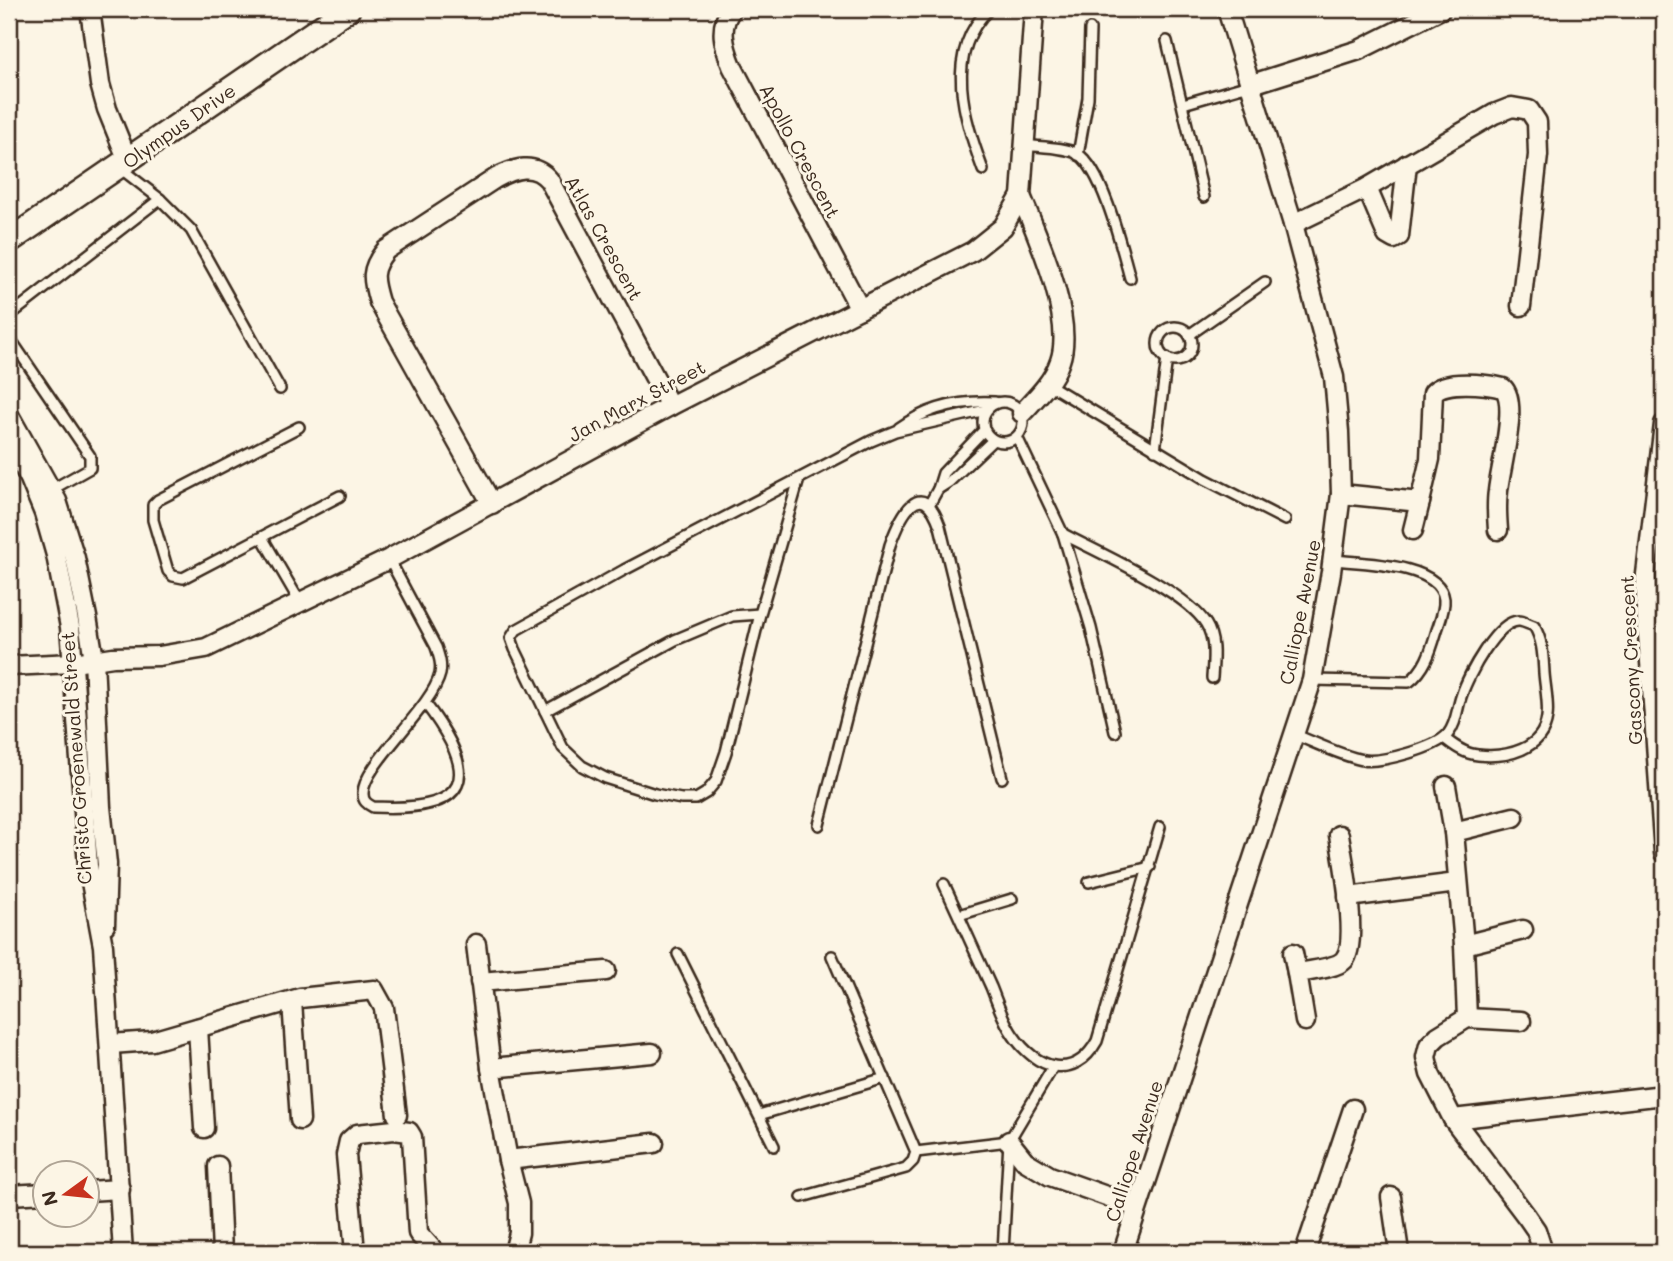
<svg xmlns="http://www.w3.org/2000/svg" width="1673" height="1261" font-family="Mali,sans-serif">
	<rect width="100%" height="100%" fill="#fcf5e5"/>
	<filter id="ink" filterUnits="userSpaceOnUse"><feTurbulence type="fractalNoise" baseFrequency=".0143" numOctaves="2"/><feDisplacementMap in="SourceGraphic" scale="14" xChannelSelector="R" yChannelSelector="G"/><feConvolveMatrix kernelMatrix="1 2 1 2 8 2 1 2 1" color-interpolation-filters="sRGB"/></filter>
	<g filter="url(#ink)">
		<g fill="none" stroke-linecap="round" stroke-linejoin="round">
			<g stroke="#3b2a1e" stroke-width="14">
				<g id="service">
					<polyline points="1167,41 1204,197"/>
					<polyline points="1183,104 1249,85"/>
					<path d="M 1024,145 C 1038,147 1066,147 1078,154 C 1103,170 1122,249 1130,278"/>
					<polyline points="1078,155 1088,98 1090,29"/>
					<polyline points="120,168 160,199 191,230 280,389"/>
					<path d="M 983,170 C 964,118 943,54 989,9"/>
					<polyline points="9,316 160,199"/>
					<circle cx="1175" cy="344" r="17"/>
					<polyline points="1189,335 1265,282"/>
					<polyline points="9,337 90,456 90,468 51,490"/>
					<polyline points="1048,384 1205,479 1285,520"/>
					<circle cx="1003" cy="422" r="20"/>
					<polyline points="299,427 158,500 153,505 153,520 168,571 173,576 183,578 340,496"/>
					<path d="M 899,428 C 928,407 960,400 995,402"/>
					<polyline points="1017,437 1063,534 1091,628 1115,732"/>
					<polyline points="1155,450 1167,358"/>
					<polyline points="799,479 760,614 726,752 716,781 706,793 696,799 681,799 655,794 605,778 582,766 563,748 515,649 511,638 516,630 624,570 871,441 895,431 986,410"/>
					<polyline points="938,489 949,482 993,440"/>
					<polyline points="929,505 938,489 943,473 984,430"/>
					<path d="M 1063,534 C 1098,552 1187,592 1206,624 C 1216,640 1213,661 1212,678"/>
					<polyline points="262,537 301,604"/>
					<path d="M 389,559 L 436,647 C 439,656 442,664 440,674 C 432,708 362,766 363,794 C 363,801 367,804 373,807 C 471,812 482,778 425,703"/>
					<path d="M 1312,680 L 1409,682 C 1426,669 1431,650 1437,630 C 1440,621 1445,609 1444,599 C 1440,563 1360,563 1333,560"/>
					<polyline points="545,711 675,640 732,616 760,614"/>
					<path d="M 1293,734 C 1314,742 1341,756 1363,760 C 1381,763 1436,748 1448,734 C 1457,723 1457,707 1462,694 C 1468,676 1497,620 1519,621 C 1523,621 1530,625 1534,626 C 1543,641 1543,656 1544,673 C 1545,687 1549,704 1547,717 C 1543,750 1506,758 1478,755 C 1465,754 1454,746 1444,738"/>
					<path d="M 819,825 L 890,545 C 900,517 921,473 940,526 L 1002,778"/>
					<polyline points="1089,882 1150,867"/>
					<path d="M 944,884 C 960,918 975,952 991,987 C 997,1002 1003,1021 1013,1035 C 1036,1069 1074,1082 1097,1041 L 1160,827"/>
					<polyline points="959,915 1012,899"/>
					<polyline points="678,954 774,1146"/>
					<polyline points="759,1115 885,1078"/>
					<polyline points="916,1152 1009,1141"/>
					<polyline points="802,1197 906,1168 913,1161 916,1152 832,956"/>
					<polyline points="1003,1252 1009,1141 1053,1067"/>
				</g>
			</g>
			<g stroke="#3b2a1e" stroke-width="23">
				<g id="minor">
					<polyline points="90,9 100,84 107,109 128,161"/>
					<path d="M 732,9 C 718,26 724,46 732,66 L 860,309"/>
					<polyline points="1249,85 1359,50 1441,9"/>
					<polyline points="1367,188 1387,235 1394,239 1399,236 1407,164"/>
					<path d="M 1021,196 C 1038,237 1075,319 1060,361 C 1053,382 1036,398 1022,413"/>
					<polyline points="1293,224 1367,188 1494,114 1512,107 1529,110 1537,122 1538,155 1521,306"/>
					<polyline points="9,415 57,501 75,558 87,617 94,659 101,807 107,864 105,925"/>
					<polyline points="1664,424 1646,574 1646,607 1664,853"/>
					<polyline points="9,441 30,479 44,513 56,555 70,627 88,866 103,946 123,1252"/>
					<polyline points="1341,494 1420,502 1413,530"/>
					<path d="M 1420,502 L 1430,459 L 1433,393 C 1444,379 1487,384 1503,388 C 1519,403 1500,469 1498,491 C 1496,504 1497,517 1498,530"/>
					<path d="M 492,504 L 379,302 C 372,279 370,269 386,250 L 496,178 C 515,168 534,162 549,180 L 670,406"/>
					<polyline points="9,666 74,663 113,657 159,656 206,648 389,559 670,406 973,251 1003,227 1021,196 1034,9"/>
					<polyline points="1446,786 1454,832 1464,945"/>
					<polyline points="1454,832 1514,817"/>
					<polyline points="1348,897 1457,883"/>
					<polyline points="476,944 491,1068 508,1160 519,1203 519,1233 514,1252"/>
					<polyline points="1293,953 1297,973"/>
					<polyline points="480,982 606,971"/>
					<polyline points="292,1001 300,1120"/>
					<polyline points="1467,1018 1464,945 1523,930"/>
					<path d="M 1305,1021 L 1297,973 C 1309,971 1337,968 1344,960 C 1359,943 1343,858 1339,835"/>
					<polyline points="1521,1021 1467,1018 1438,1036 1429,1045 1426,1057 1430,1074 1453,1119 1527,1217 1536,1230 1543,1252"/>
					<polyline points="198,1028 204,1128"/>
					<polyline points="111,1044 152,1041 300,998 374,990 384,1008 397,1115"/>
					<polyline points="491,1068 652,1053"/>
					<polyline points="1453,1119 1664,1095"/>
					<polyline points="1009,1141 1025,1161 1050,1176 1137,1207"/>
					<polyline points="508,1160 654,1143"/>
					<polyline points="218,1166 222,1252"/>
					<polyline points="88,1191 120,1189"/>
					<polyline points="9,1195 46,1193"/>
					<polyline points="1391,1197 1399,1252"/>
					<polyline points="355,1252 346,1155 349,1141 357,1134 394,1130 409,1132 412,1137 418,1233 435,1252"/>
					<polyline points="1123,1252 1312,680 1331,572 1341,494 1339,432 1334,377 1293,224 1227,9"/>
					<polyline points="1305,1252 1353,1109"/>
				</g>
			</g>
			<g stroke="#3b2a1e" stroke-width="28">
				<polyline id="tertiary" points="9,241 348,9"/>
			</g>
			<use href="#service" stroke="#fcf5e5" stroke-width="9"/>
			<use href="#minor" stroke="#fcf5e5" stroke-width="18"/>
			<use href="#tertiary" stroke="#fcf5e5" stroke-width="23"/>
		</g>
	</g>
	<g text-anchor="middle" stroke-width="6" stroke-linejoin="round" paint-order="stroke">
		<g font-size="19" fill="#3b2a1e" stroke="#fcf5e5">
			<text transform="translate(179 126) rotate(-35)" y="7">Olympus Drive</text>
			<text transform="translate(800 151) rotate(62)" y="7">Apollo Crescent</text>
			<text transform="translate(604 238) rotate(61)" y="7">Atlas Crescent</text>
			<text transform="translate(637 401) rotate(-28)" y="7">Jan Marx Street</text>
			<text transform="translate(1300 612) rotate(-79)" y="7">Calliope Avenue</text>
			<text transform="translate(1631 660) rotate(-93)" y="7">Gascony Crescent</text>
			<text transform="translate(76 758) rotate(-94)" y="7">Christo Groenewald Street</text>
			<text transform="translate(1134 1151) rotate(-72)" y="7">Calliope Avenue</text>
		</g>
	</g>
	<rect width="1673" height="1261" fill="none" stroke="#fcf5e5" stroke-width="35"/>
	<rect x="18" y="18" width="1638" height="1226" fill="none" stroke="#3b2a1e" stroke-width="2.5" filter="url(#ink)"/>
	<g transform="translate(66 1194) rotate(255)"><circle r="33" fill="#fcf5e5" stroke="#afa495" stroke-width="2"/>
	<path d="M0-5L12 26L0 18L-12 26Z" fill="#c8321e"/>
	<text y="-10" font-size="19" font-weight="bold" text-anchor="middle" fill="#3b2a1e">N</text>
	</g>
</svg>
